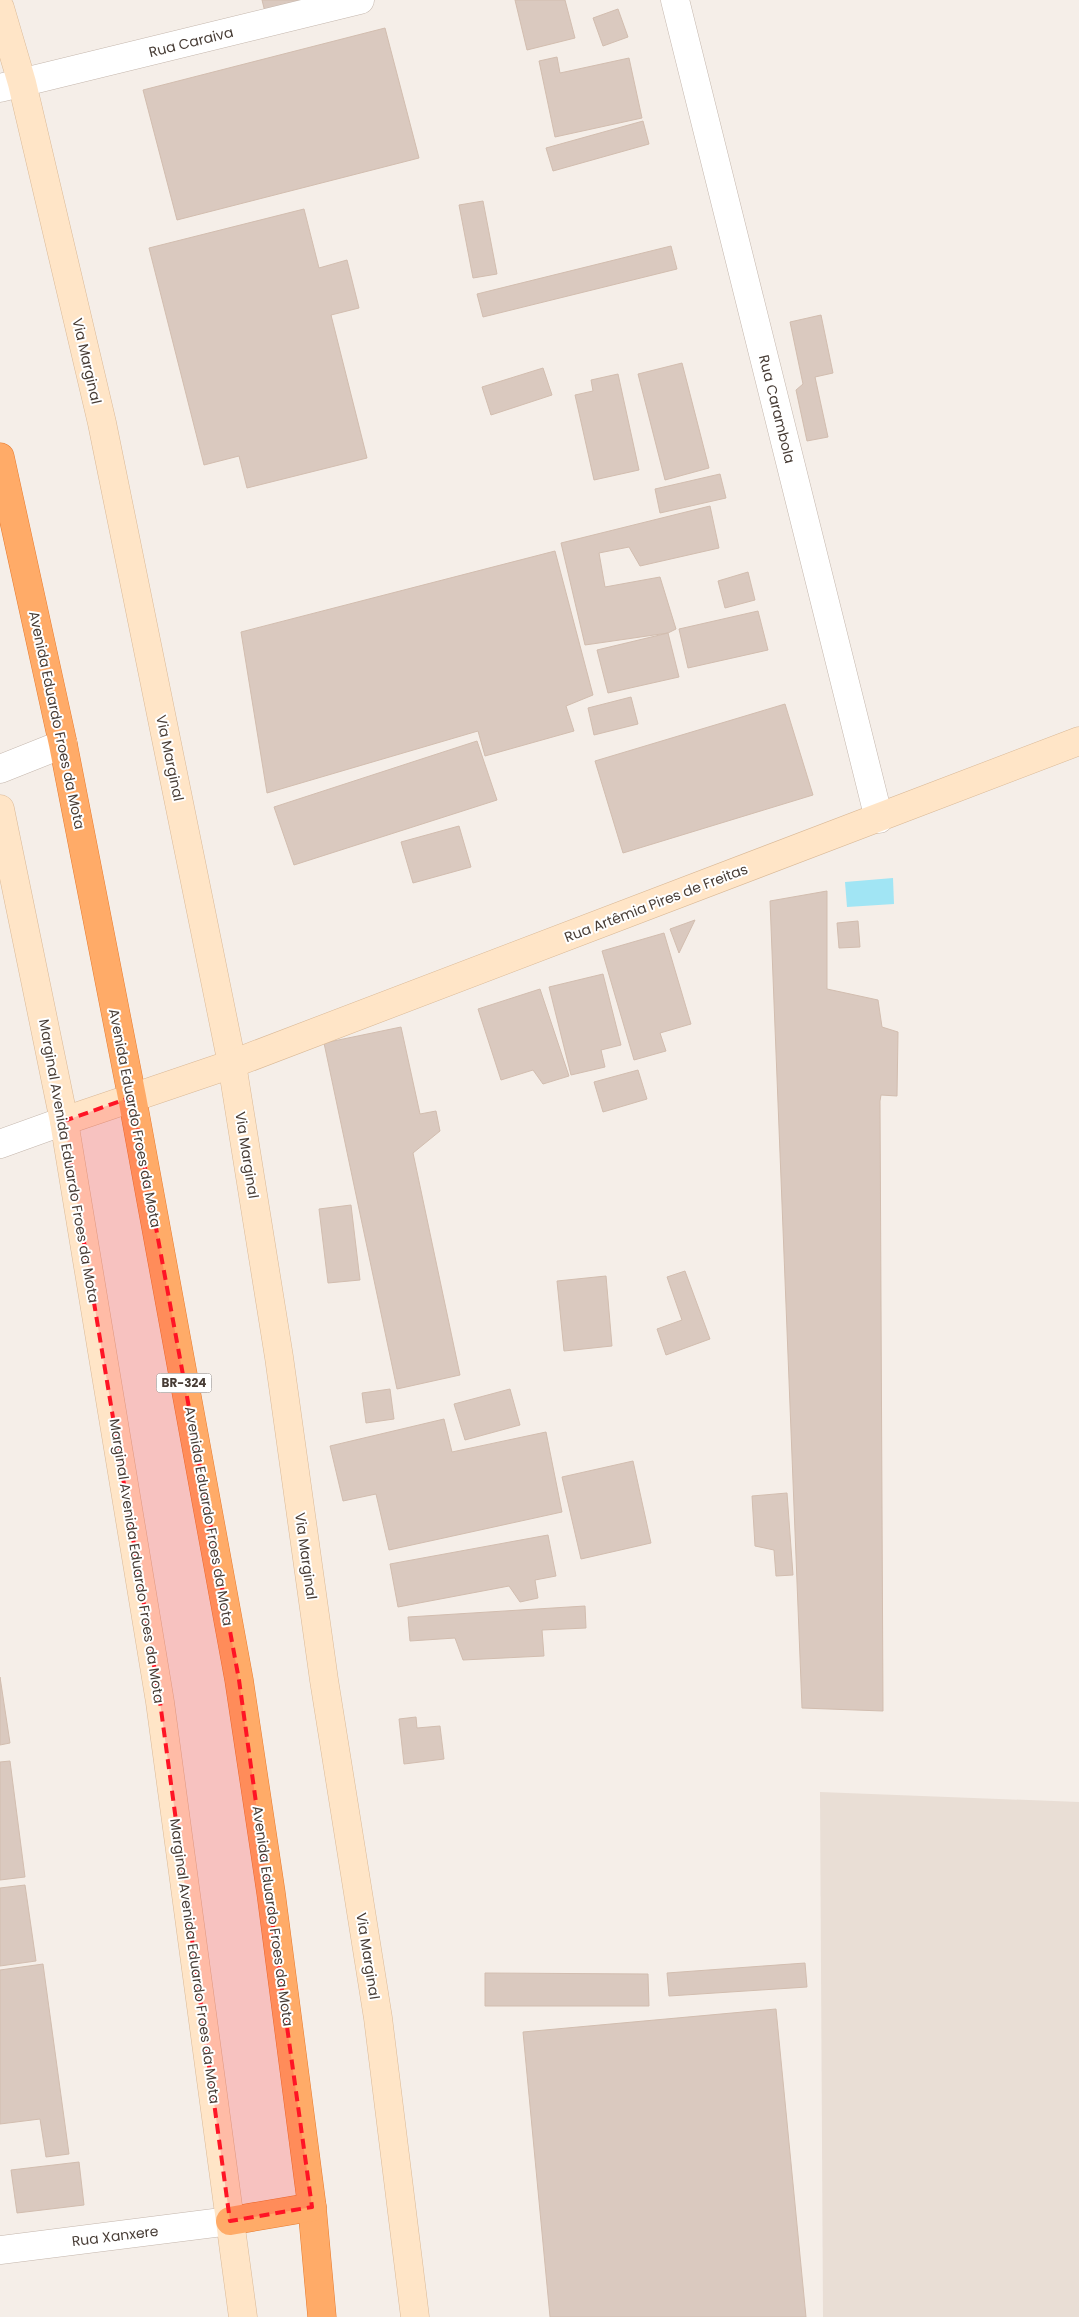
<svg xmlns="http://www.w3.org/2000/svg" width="1079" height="2317" font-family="Poppins,sans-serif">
	<rect width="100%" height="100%" fill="#f5eee8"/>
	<polygon fill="#e9ded5" points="820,1792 1079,1802 1079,2317 823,2317"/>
	<polygon fill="#a1e5f4" points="893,878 894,904 847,907 845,882"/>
	<g fill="#dac9bf" stroke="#d2bdaf">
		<polygon points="262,0 328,0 266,16"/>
		<polygon points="515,0 565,0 575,38 527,50"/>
		<polygon points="618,9 628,37 603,46 593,18"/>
		<polygon points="385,28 419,158 177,220 143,90"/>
		<polygon points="557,57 560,73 629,58 642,118 555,137 539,61"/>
		<polygon points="643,121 649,144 553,171 546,148"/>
		<polygon points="483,201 497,274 473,278 459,205"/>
		<polygon points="304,209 319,268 347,260 359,308 331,315 367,458 247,488 239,456 204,465 149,248"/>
		<polygon points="671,246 677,269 483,317 477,294"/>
		<polygon points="821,315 833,373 815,377 828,437 807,441 796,390 803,384 790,322"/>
		<polygon points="682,363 709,468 665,480 638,374"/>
		<polygon points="543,368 552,395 491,415 482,387"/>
		<polygon points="618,374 639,470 594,480 575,395 593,391 591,380"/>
		<polygon points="720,474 726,498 660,513 655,489"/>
		<polygon points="710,506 719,548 640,566 629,547 599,553 605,587 660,577 676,629 668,633 585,645 561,543"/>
		<polygon points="555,551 593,695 566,706 574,731 485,756 478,731 267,793 241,632"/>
		<polygon points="748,572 755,600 725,608 718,581"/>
		<polygon points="758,611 768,650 688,668 679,629"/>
		<polygon points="668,633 679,677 608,693 597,650"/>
		<polygon points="631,697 638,724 594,735 588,708"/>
		<polygon points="785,704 813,795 623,853 595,761"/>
		<polygon points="477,741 497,800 294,865 274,807"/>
		<polygon points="459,826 471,867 413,883 401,842"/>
		<polygon points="827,891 827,989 878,1000 882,1027 898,1032 897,1096 881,1095 880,1101 883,1711 802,1708 770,901"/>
		<polygon points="695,920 679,953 670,929"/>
		<polygon points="858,921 860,947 839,948 837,923"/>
		<polygon points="664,933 691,1024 660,1033 666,1051 634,1060 602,951"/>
		<polygon points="603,974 621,1045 601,1050 605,1067 571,1075 549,987"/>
		<polygon points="540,989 569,1076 543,1084 533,1070 501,1080 478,1009"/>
		<polygon points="401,1027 420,1114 436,1111 440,1131 413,1153 460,1375 397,1389 324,1043"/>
		<polygon points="638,1070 647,1099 603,1112 594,1082"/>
		<polygon points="351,1205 360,1280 328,1283 319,1209"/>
		<polygon points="685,1271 710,1339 666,1355 657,1329 682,1320 667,1277"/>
		<polygon points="606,1276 612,1346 564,1351 557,1281"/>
		<polygon points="390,1389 394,1419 366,1423 362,1393"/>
		<polygon points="510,1389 520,1425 465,1440 454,1404"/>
		<polygon points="444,1419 452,1452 546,1432 562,1512 389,1550 376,1494 343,1501 330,1446"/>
		<polygon points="633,1461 651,1543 581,1559 562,1477"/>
		<polygon points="787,1493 793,1575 776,1576 774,1550 755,1546 752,1496"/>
		<polygon points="548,1535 556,1576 535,1580 538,1598 520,1602 509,1586 398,1607 390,1564"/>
		<polygon points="585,1606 586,1628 542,1630 544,1656 463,1660 455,1638 410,1641 408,1617"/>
		<polygon points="0,1677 10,1743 0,1745"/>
		<polygon points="416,1717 417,1728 440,1726 444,1759 404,1764 399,1719"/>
		<polygon points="10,1761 25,1877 0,1880 0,1762"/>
		<polygon points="25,1885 36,1961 0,1966 0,1888"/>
		<polygon points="805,1963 807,1987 669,1996 667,1973"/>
		<polygon points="43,1964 69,2154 46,2157 40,2119 0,2124 0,1970"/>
		<polygon points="485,1973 648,1974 649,2006 485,2006"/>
		<polygon points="776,2009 806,2317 550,2317 523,2032"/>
		<polygon points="79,2162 84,2205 17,2213 11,2170"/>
	</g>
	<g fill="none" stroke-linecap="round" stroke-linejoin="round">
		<g stroke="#c4b6ac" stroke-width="29">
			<g id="street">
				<polyline points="675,0 879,819"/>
				<polyline points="0,88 360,0"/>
				<polyline points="0,769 63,744"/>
				<polyline points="0,1144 64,1121"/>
				<polyline points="0,2250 230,2221"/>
			</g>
		</g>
		<g stroke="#dab997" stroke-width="29">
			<g id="secondary">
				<polyline points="0,8 22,83 102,423 232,1064 279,1357 324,1680 378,2018 415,2317"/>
				<polyline points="0,809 64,1121 160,1702 243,2317"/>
				<polyline points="64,1121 232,1064 1079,741"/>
			</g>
		</g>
		<g stroke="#e67b30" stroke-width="29">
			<g id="highway">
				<polyline points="0,457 63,744 132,1097 239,1680 271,1893 312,2207 322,2317"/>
				<polyline points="230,2221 312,2207"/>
			</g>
		</g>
		<use href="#street" stroke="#fff" stroke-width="28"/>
		<use href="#secondary" stroke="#ffe5c7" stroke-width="28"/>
		<use href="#highway" stroke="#ffab68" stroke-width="28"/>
	</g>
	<path fill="#ff1425" fill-opacity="0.2" stroke="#ff1425" stroke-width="4" stroke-dasharray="10 6" stroke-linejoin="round" d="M 132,1097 L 239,1680 L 312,2207 L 230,2221 L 160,1702 L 64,1121 Z"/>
	<g text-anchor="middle" stroke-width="4" stroke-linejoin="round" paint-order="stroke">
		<rect fill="#fff" stroke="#7f7772" stroke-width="1" x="156.5" y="1373.5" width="55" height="19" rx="4"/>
		<g font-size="12" font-weight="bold" fill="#483d36">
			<text x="184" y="1387">BR-324</text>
		</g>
		<g font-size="14" fill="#483d36" stroke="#fff">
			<text transform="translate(191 42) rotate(-14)" y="5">Rua Caraiva</text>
			<text transform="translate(87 361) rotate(77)" y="5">Via Marginal</text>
			<text transform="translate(777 409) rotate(76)" y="5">Rua Carambola</text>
			<text transform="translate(57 720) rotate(78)" y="5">Avenida Eduardo Froes da Mota</text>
			<text transform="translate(170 758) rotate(78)" y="5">Via Marginal</text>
			<text transform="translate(656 903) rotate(-21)" y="5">Rua Artêmia Pires de Freitas</text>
			<text transform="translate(135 1118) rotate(79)" y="5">Avenida Eduardo Froes da Mota</text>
			<text transform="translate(247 1155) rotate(81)" y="5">Via Marginal</text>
			<text transform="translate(69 1161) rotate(80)" y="5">Marginal Avenida Eduardo Froes da Mota</text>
			<text transform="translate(209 1516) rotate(80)" y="5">Avenida Eduardo Froes da Mota</text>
			<text transform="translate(306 1556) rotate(82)" y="5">Via Marginal</text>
			<text transform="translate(137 1561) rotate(81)" y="5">Marginal Avenida Eduardo Froes da Mota</text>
			<text transform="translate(273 1916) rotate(82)" y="5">Avenida Eduardo Froes da Mota</text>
			<text transform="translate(368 1956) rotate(81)" y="5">Via Marginal</text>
			<text transform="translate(195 1961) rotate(82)" y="5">Marginal Avenida Eduardo Froes da Mota</text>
			<text transform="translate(115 2236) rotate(-7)" y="5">Rua Xanxere</text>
		</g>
	</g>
</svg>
